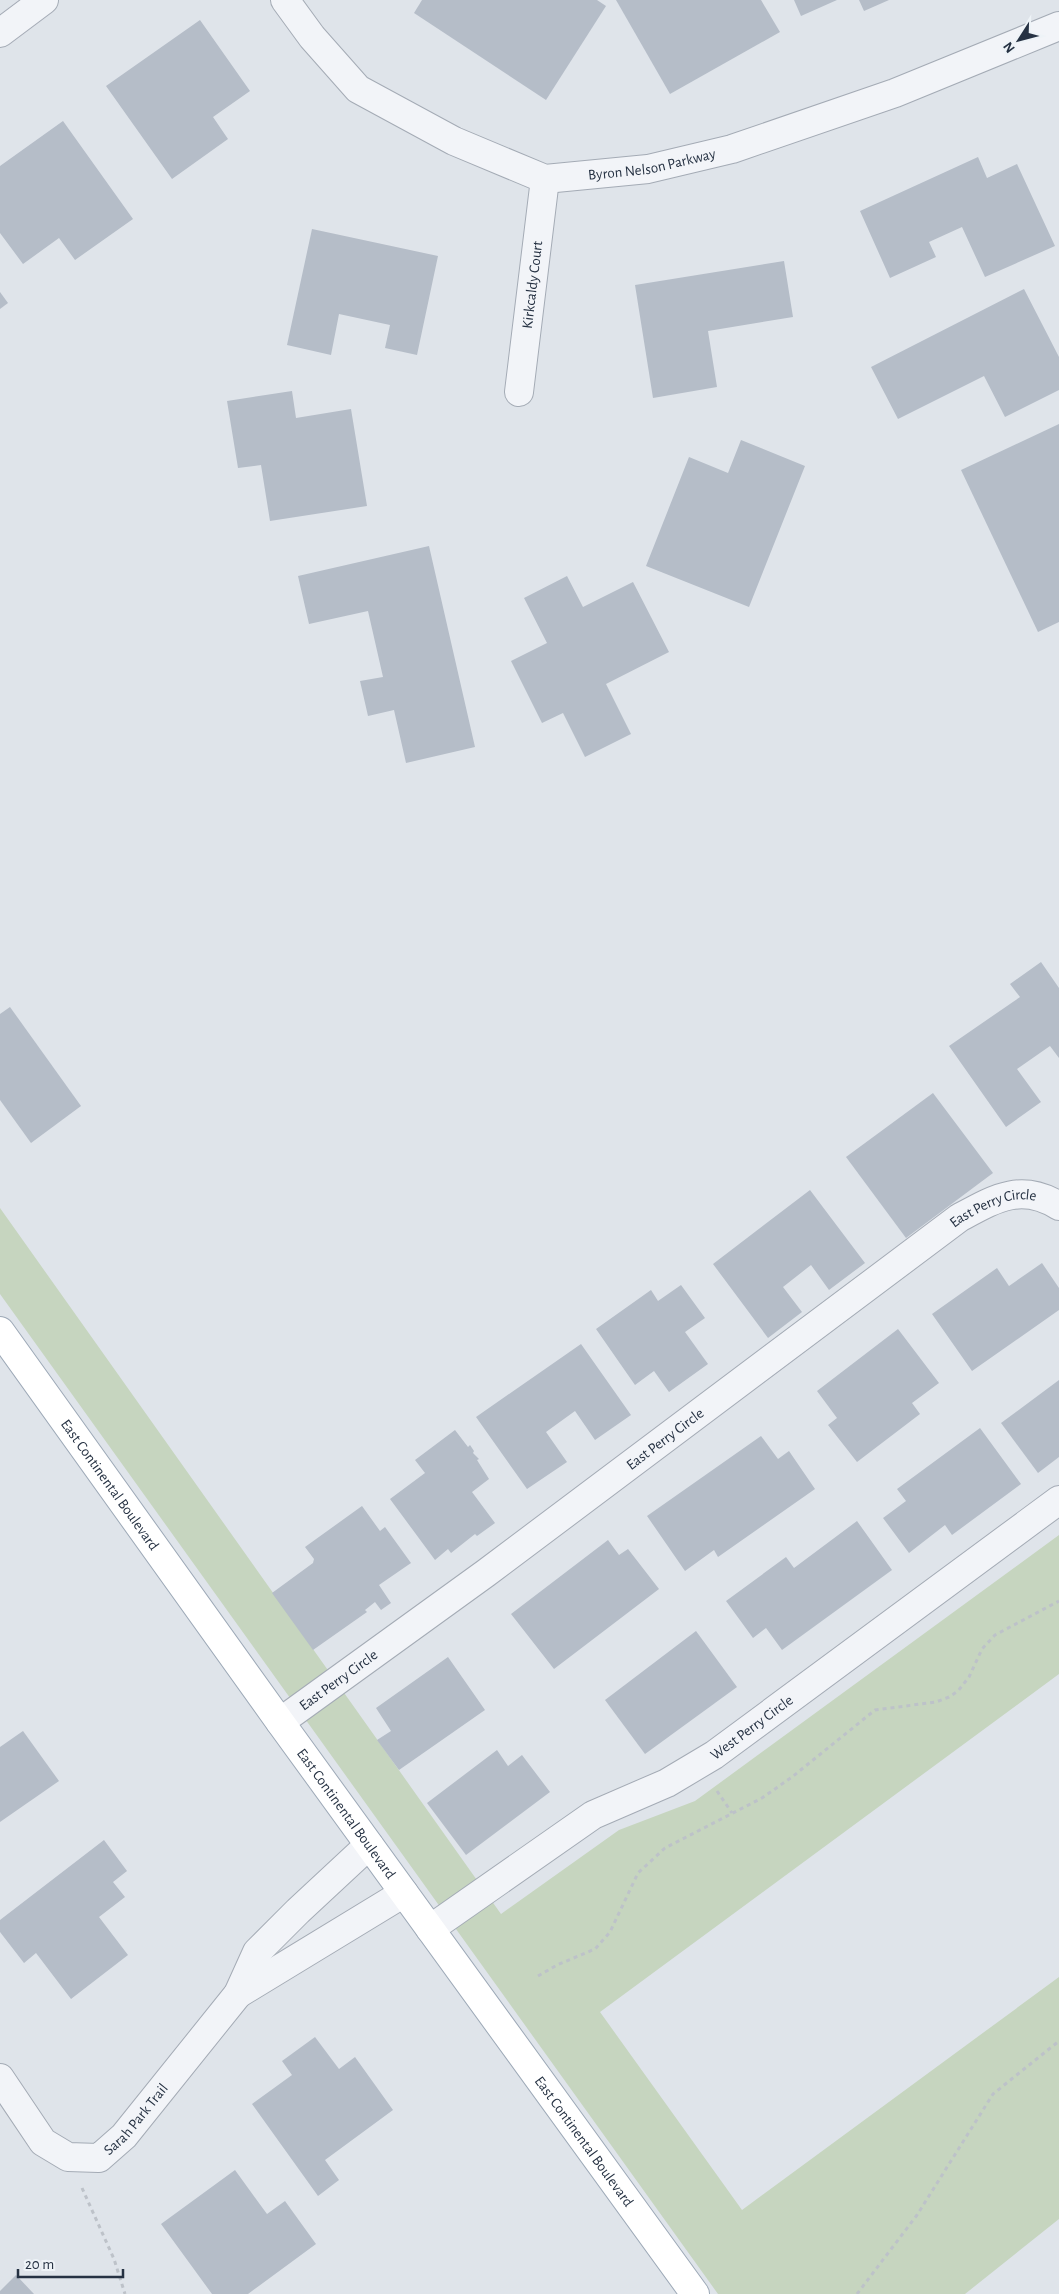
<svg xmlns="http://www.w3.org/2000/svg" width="1059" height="2294" font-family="'Alegreya Sans',sans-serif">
	<rect width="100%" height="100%" fill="#dfe4ea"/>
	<polygon fill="#c6d5bf" points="0,1208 501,1914 619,1830 695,1801 1059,1535 1059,1674 600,2012 742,2210 1059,1977 1059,2219 965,2294 718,2294 0,1294"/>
	<g fill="#b5bdc8">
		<polygon points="422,0 597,0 606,6 546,100 414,13"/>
		<polygon points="616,0 761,0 780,32 670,94"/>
		<polygon points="794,0 837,0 801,16"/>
		<polygon points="859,0 889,0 864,11"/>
		<polygon points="200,20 250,91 213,117 228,139 172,179 106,86"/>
		<polygon points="63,121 133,219 75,260 59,238 23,264 0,233 0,166"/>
		<polygon points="978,157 987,178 1017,164 1055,246 985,277 962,227 929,242 936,257 890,278 860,211"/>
		<polygon points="312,229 438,256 417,355 385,348 390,325 339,314 331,355 287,345"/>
		<polygon points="784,261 793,317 708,331 717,387 653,398 635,285"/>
		<polygon points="1024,289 1059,357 1059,390 1005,417 984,376 898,419 871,367"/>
		<polygon points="0,292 8,303 0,309"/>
		<polygon points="292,391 296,418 351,409 367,506 270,521 261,465 238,468 227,401"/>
		<polygon points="1059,424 1059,622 1038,632 961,470"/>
		<polygon points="741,440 805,466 749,607 646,566 689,457 728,473"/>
		<polygon points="429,546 475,747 406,763 394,710 368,716 360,681 383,677 368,611 309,624 298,576"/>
		<polygon points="567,576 583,607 633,582 669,652 606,684 631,734 585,757 563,713 542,723 511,661 547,643 524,598"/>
		<polygon points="1041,962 1059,988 1059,1058 1050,1046 1017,1069 1041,1102 1006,1127 949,1046 1020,997 1010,984"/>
		<polygon points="10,1007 81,1106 31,1143 0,1100 0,1014"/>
		<polygon points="933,1093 993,1173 906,1238 846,1157"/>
		<polygon points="810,1190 865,1263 829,1290 811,1265 783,1287 802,1312 768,1338 713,1264"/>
		<polygon points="1042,1263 1059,1288 1059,1310 972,1371 932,1314 997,1268 1009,1286"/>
		<polygon points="681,1285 705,1318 685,1332 708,1364 669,1392 654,1371 635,1385 596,1329 651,1290 658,1301"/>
		<polygon points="898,1329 939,1383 912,1403 920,1414 857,1462 828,1425 837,1418 817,1391"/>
		<polygon points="581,1344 631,1415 595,1440 575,1411 546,1432 567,1462 527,1489 476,1417"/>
		<polygon points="1059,1380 1059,1457 1038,1473 1001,1423"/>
		<polygon points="980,1428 1021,1484 952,1535 945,1525 909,1553 883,1518 906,1501 897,1489"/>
		<polygon points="455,1430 468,1447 470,1445 474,1451 473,1453 479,1459 477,1460 489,1479 472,1492 495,1523 477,1536 475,1534 451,1553 448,1549 435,1560 390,1499 425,1473 415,1460"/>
		<polygon points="761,1436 778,1459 789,1451 815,1489 718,1557 714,1550 685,1571 647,1516"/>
		<polygon points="362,1506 380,1531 385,1527 411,1563 379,1585 391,1603 381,1610 375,1602 365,1610 367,1612 313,1650 272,1593 313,1563 314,1559 305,1547"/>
		<polygon points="857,1521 892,1570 782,1650 766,1628 753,1638 726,1601 786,1557 794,1568"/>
		<polygon points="608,1540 619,1555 628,1549 659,1589 554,1669 511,1614"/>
		<polygon points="696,1631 737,1687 645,1754 605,1700"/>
		<polygon points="448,1657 485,1710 399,1770 377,1740 391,1731 376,1708"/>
		<polygon points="23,1731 59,1781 0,1822 0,1747"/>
		<polygon points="497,1750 508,1766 522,1755 550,1792 466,1855 427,1803"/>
		<polygon points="104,1840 127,1871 113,1882 125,1897 99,1917 128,1955 71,1999 36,1953 24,1963 0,1932 0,1920"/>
		<polygon points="315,2037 339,2069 355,2057 393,2110 325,2160 339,2180 318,2196 252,2104 292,2075 282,2061"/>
		<polygon points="235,2170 267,2214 285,2201 316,2244 248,2294 212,2294 161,2224"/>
		<polygon points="16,2275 34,2294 0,2294 0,2291"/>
	</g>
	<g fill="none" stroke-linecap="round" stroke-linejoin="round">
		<g stroke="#a4abb5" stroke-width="30">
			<g id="minor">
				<path id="s1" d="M 285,0 L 312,37 L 358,89 L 454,141 L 545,179 L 648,169 L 732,149 L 895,93 L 1059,26"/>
				<polyline points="0,33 44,0"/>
				<path id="s2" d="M 519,392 L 545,179"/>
				<path id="s3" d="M 280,1722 L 486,1573 L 959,1218 C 994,1199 1021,1182 1059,1206"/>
				<path id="s4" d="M 430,1929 L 593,1815 L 667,1783 L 714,1755 L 1059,1500"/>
				<polyline points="238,1994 404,1893"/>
				<path id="s5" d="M 0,2078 L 43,2142 L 68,2157 L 99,2158 L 124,2136 L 238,1994 L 257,1952 L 298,1911 L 369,1845"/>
			</g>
		</g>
		<g stroke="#9da9b7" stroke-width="30">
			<g id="major">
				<path id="s6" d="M 0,1331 L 280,1722 L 695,2294"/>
			</g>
		</g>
		<g stroke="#bdc2c9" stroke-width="3" stroke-dasharray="4 4" stroke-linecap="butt">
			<polyline points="717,1791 732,1813"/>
			<polyline points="538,1976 557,1965 595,1949 610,1932 638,1873 665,1848 762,1798 792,1777 875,1710 936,1702 949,1697 958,1691 969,1677 982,1649 995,1635 1059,1601"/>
			<polyline points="82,2188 114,2259 125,2294"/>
			<polyline points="857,2294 917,2215 993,2094 1059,2041"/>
		</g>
		<use href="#minor" stroke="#f2f4f8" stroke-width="28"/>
		<use href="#major" stroke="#fff" stroke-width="28"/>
	</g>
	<g text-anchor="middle" stroke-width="4.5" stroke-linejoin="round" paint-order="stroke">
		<g font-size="15" fill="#263243" stroke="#eef3f7">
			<text dy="5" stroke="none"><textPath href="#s1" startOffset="431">Byron Nelson Parkway</textPath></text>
			<text dy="5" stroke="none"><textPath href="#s2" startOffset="108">Kirkcaldy Court</textPath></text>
			<text dy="5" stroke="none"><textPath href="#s3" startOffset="882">East Perry Circle</textPath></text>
			<text dy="5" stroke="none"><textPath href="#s3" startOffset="478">East Perry Circle</textPath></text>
			<text dy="5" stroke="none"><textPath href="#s6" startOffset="189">East Continental Boulevard</textPath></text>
			<text dy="5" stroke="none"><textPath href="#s3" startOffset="72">East Perry Circle</textPath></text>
			<text dy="5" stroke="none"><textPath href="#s4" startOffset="381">West Perry Circle</textPath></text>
			<text dy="5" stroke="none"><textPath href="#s6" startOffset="594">East Continental Boulevard</textPath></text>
			<text dy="5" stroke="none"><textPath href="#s5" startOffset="191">Sarah Park Trail</textPath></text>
			<text dy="5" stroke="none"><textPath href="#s6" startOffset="999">East Continental Boulevard</textPath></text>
		</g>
	</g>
	<g transform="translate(1019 40) rotate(234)" stroke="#eef3f7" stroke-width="4" paint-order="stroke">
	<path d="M0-4L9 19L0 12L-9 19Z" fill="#263243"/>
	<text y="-8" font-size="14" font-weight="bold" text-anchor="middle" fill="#263243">N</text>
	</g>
	<path d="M18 2269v8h105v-8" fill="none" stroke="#263243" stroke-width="2.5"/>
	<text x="25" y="2269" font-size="15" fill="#263243" stroke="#eef3f7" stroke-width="4" paint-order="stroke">20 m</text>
</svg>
